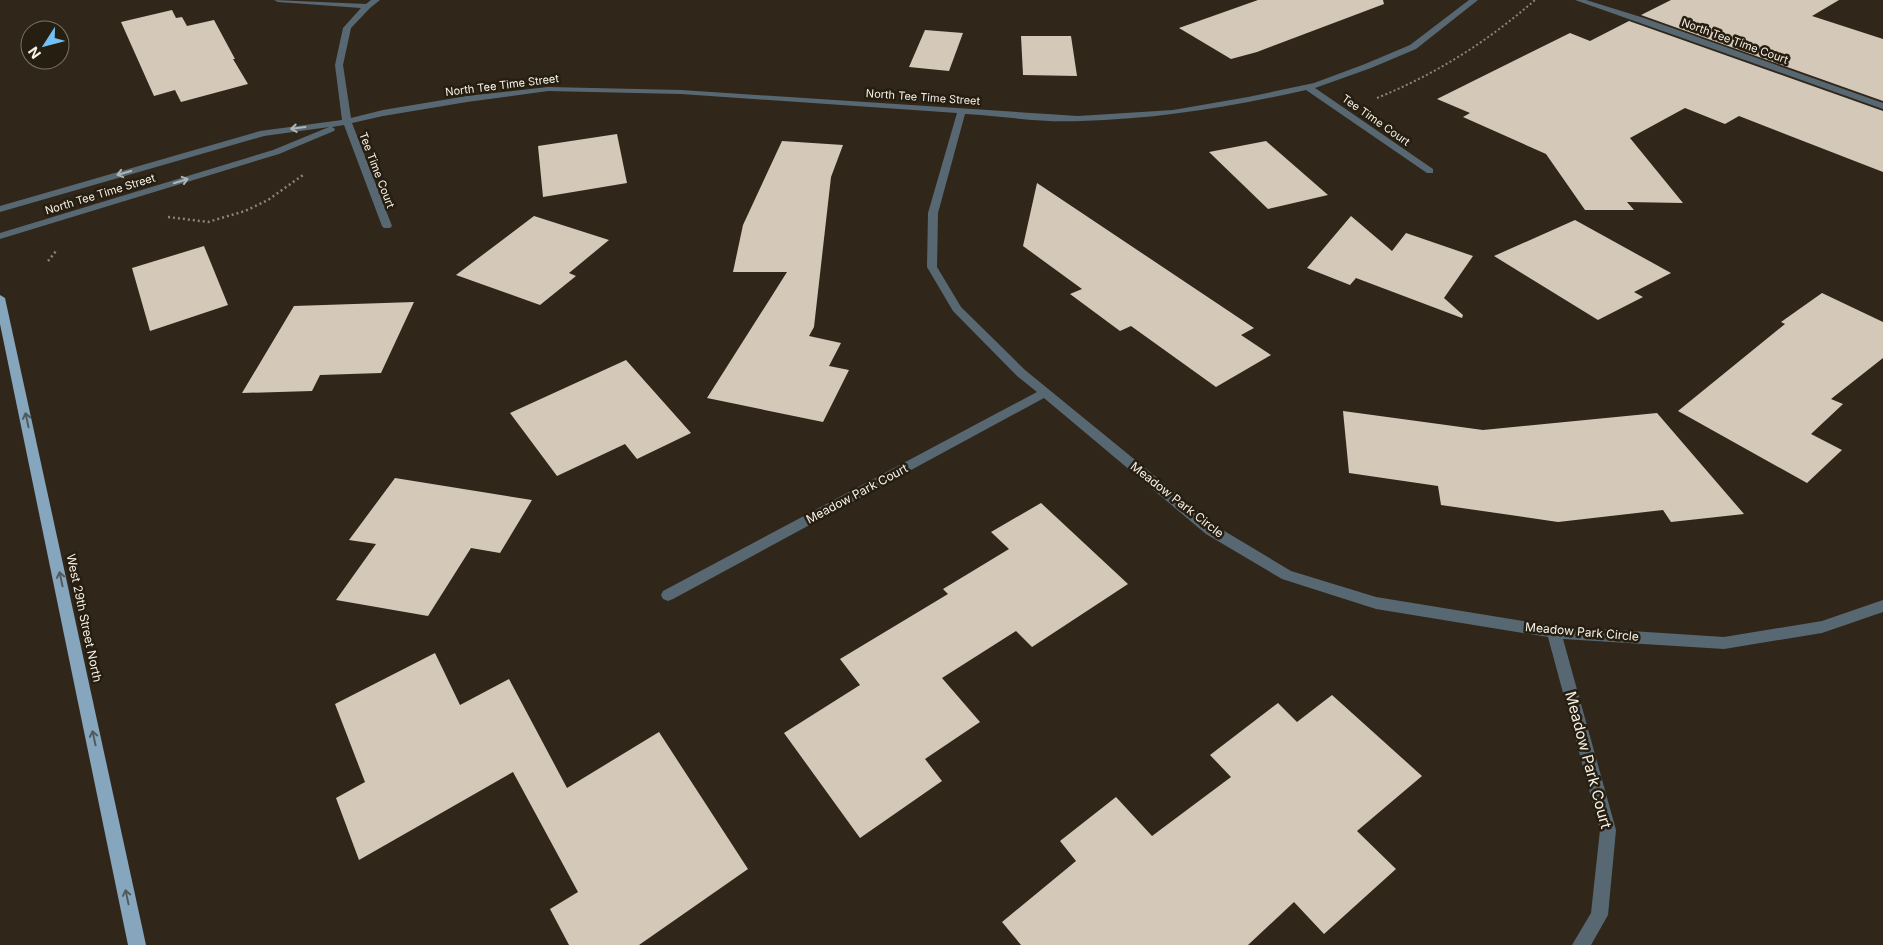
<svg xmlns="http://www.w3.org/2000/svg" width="1883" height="945" font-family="Inter,sans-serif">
	<rect width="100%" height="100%" fill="#30271a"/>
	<g fill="#d4c9b8">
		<polygon points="1258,0 1383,0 1384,4 1257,52 1231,59 1179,28"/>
		<polygon points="1671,0 1839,0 1812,16 1883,39 1883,101 1641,15"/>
		<polygon points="172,10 176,18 182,17 187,26 214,20 235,59 233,59 248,84 181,102 175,90 154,96 121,22"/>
		<polygon points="1629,21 1883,111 1883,172 1739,116 1725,124 1685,108 1630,138 1683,203 1627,202 1634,210 1585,210 1546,154 1463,117 1470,113 1437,99 1570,33 1590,41"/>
		<polygon points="925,30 963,33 949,71 909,67"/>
		<polygon points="1021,36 1071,36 1077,76 1023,75"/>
		<polygon points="617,134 627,183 543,197 538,146"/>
		<polygon points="782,141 843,145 831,177 814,327 809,336 841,343 829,366 849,370 823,422 707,398 787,272 733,272 743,225"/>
		<polygon points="1266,141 1328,195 1268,209 1209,152"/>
		<polygon points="1037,183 1254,328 1241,335 1271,355 1216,387 1131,326 1120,331 1070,294 1082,289 1023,246"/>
		<polygon points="534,216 609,240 569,273 576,276 540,305 456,275"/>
		<polygon points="1351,216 1392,251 1406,233 1473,256 1444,298 1463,315 1462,318 1356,278 1350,285 1307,268"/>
		<polygon points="1575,220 1671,273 1634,292 1643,297 1598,320 1494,256"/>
		<polygon points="204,246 228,305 150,331 132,268"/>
		<polygon points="1822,293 1883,322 1883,358 1831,399 1843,404 1811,434 1842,450 1807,483 1678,411 1785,324 1781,322"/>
		<polygon points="414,302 381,373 320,375 312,391 242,393 294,306"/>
		<polygon points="626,360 691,433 637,459 625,444 557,476 510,413"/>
		<polygon points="1343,411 1483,430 1657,413 1744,514 1671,522 1663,510 1558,522 1441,505 1438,486 1349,473"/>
		<polygon points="395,478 532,500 500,553 471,548 428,616 336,600 376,544 349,540"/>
		<polygon points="1041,503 1128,584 1032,647 1016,631 942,678 980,722 925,759 942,781 860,838 784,733 860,685 840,659 948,594 943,589 1009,549 991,532"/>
		<polygon points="435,653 460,705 509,679 567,788 659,732 748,869 639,945 569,945 550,909 578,892 513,772 359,860 336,798 365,782 335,704"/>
		<polygon points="1332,695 1422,776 1357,831 1396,869 1324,934 1294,902 1248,945 1021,945 1002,922 1076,861 1060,841 1116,797 1152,836 1231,777 1210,755 1278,703 1297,722"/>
	</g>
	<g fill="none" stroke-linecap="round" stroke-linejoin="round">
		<path stroke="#8c8479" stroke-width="2" stroke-dasharray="2 2.5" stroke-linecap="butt" d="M 1377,98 C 1436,74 1487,42 1535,0"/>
		<g stroke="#8c8479" stroke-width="2.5" stroke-dasharray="2 3" stroke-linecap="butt">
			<polyline points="168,217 208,222 245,211 268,200 303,175"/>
			<polyline points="48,261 56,251"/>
		</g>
		<g fill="#586873" fill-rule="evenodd">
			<path d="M 274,0 L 366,4 L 371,0 L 380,0 L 370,8 L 351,28 L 343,65 L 351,118 L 383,110 L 467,96 L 548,87 L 681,90 L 1078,116 L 1173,110 L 1248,97 L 1314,83 L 1365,64 L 1410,45 L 1469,0 L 1478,0 L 1416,49 L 1371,68 L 1315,88 L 1433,169 L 1433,173 L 1427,173 L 1306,90 C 1230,107 1159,119 1080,121 C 1042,123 1003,116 965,114 L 938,213 L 937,267 L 961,307 L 1025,370 L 1216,526 L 1291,571 L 1376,597 L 1554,626 L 1724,637 L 1822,621 L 1883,600 L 1883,612 L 1822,633 L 1724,649 L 1563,639 L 1616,830 L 1608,915 L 1591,945 L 1572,945 L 1591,913 L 1600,830 L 1548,637 L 1376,609 L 1282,579 L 1206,534 L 1044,398 L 673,599 L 668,601 L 663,599 L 661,595 L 663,591 L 1037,392 L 1017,376 L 953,311 L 927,267 L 928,213 L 957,113 L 681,94 L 548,91 L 467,102 L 383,116 L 352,123 L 392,226 L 390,228 L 384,228 L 382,226 L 344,125 L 332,127 L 335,129 L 334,131 L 279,154 L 0,239 L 0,233 L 273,150 L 329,127 L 264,136 L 0,212 L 0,206 L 260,131 L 342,120 L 335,65 L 343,28 L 361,8 L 278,2 Z"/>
			<polygon points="1575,0 1586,0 1644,18 1883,103 1883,109"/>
		</g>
		<polygon fill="#86a6bd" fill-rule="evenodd" points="0,295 5,298 146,945 128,945 0,324"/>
	</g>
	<defs><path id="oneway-shaft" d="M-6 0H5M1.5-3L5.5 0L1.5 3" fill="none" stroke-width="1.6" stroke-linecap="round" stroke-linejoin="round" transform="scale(1.25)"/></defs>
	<g stroke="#b0b4b4">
		<use href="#oneway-shaft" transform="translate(298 128) rotate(173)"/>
		<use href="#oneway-shaft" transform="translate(124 173) rotate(164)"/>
		<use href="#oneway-shaft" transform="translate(181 181) rotate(-17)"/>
	</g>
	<g stroke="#515b5e">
		<use href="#oneway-shaft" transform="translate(27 420) rotate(-102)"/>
		<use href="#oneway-shaft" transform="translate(61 579) rotate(-102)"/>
		<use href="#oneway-shaft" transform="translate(94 738) rotate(-102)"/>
		<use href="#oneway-shaft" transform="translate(127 897) rotate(-102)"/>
	</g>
	<g text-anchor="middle" stroke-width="5" stroke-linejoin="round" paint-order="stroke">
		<g font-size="11" fill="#f8f2e9" stroke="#261e11">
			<text transform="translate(1735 41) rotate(20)" y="4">North Tee Time Court</text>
			<text transform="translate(502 85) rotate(-7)" y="4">North Tee Time Street</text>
			<text transform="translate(923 97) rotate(4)" y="4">North Tee Time Street</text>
			<text transform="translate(1376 120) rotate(35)" y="4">Tee Time Court</text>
			<text transform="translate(377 170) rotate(69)" y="4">Tee Time Court</text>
			<text transform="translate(100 194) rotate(-17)" y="4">North Tee Time Street</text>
		</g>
		<g font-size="12" fill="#f8f2e9" stroke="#261e11">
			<text transform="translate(857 494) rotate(-28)" y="4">Meadow Park Court</text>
			<text transform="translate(1177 500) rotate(38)" y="4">Meadow Park Circle</text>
			<text transform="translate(84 618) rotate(78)" y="4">West 29th Street North</text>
			<text transform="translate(1582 632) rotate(5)" y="4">Meadow Park Circle</text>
		</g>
		<g font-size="15" fill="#f8f2e9" stroke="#261e11">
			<text transform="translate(1588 760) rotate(75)" y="5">Meadow Park Court</text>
		</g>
	</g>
	<g transform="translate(45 45) rotate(234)"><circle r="24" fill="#261e11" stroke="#7a7367"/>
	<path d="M0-4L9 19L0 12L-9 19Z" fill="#74c0f6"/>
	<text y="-8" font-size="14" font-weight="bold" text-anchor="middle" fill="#f8f2e9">N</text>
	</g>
</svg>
